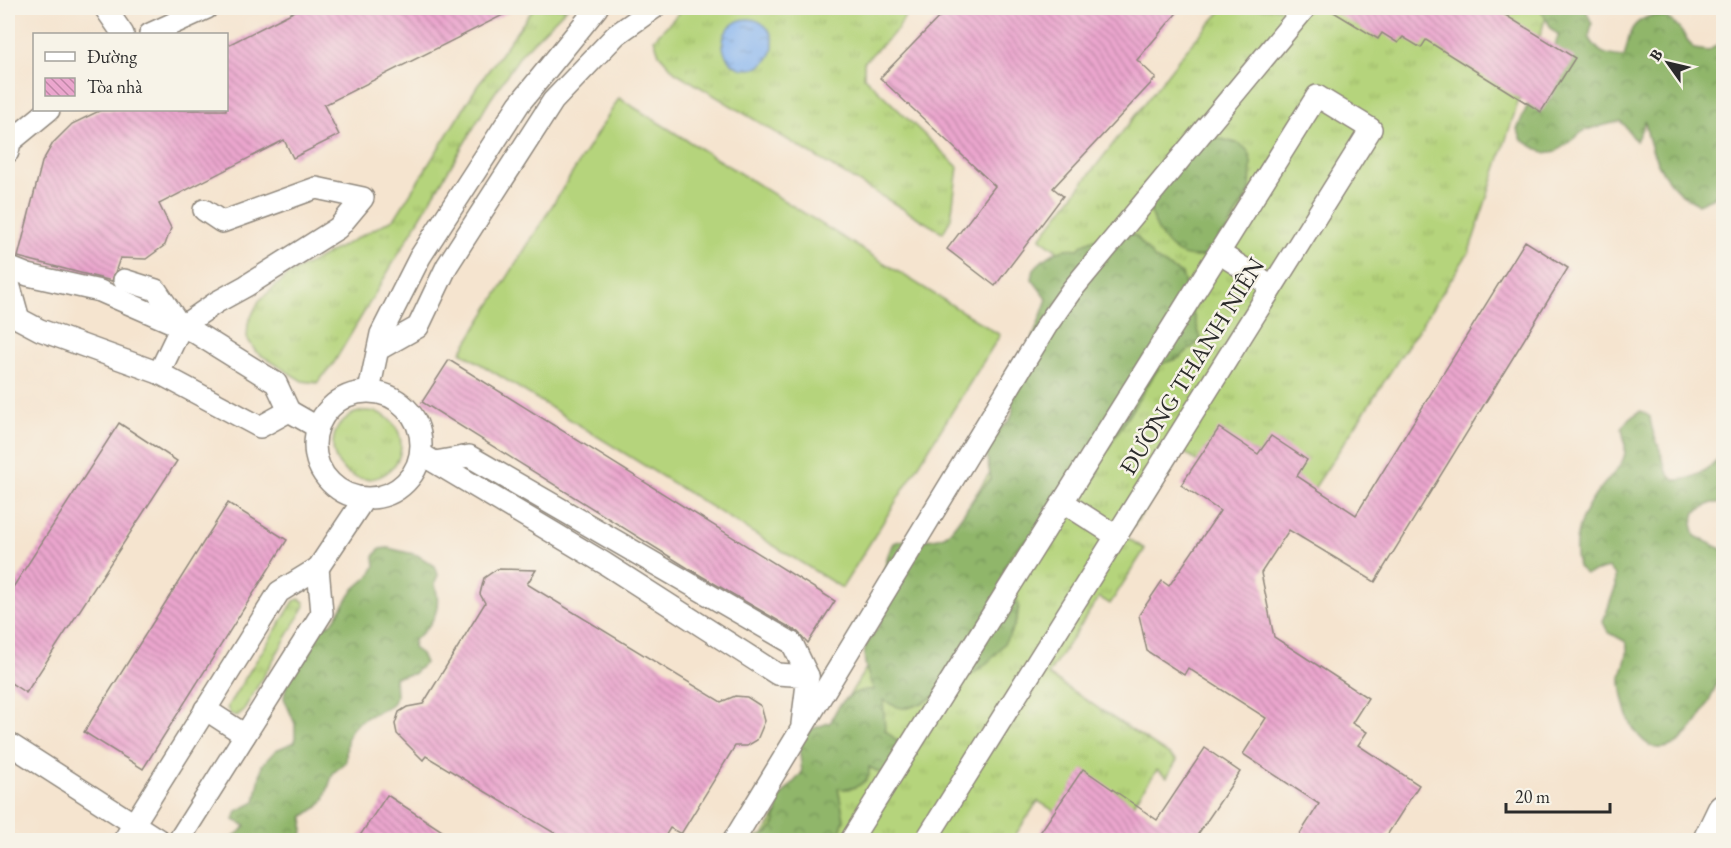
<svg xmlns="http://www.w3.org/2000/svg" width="1731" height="848" font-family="'EB Garamond',serif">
	<defs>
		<pattern id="grass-tufts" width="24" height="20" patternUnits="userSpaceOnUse" patternTransform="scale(1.5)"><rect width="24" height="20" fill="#b5d47b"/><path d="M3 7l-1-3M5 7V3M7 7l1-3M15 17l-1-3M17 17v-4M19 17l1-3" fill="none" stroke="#9cb66a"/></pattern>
		<pattern id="forest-crowns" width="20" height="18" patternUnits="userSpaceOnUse" patternTransform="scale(1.5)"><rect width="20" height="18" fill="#90b66b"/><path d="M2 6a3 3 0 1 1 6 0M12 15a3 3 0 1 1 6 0" fill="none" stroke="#769458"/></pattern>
		<pattern id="water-ripples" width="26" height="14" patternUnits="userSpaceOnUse" patternTransform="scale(1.5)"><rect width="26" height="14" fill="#85b4f0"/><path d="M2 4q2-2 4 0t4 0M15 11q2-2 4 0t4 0" fill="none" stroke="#6d93c3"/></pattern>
		<pattern id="building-back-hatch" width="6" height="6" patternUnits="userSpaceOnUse" patternTransform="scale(1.5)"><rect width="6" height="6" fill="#eba6ce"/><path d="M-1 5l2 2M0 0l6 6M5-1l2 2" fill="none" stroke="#bf87a7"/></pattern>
	</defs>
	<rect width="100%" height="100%" fill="#f7f3e8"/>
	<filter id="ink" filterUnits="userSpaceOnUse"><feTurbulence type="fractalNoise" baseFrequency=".0167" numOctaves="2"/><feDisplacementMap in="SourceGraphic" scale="12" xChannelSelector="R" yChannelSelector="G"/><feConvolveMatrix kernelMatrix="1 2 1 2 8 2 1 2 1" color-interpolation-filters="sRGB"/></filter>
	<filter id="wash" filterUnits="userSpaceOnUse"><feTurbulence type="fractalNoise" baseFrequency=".008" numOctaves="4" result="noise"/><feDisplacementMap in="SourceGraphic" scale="24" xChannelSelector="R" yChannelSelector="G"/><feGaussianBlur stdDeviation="1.35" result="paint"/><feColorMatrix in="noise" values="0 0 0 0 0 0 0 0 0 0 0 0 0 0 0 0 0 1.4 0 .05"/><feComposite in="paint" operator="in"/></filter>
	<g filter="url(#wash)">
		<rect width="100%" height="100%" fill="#f5e4cf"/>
		<g fill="url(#grass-tufts)" stroke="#708053" stroke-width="1.5">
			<polygon points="534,8 567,8 522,53 490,100 332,366 317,383 302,381 256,352 247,338 248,323 259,301 288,275 395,218 478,85"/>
			<polygon points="684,8 909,8 898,29 864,62 864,77 958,167 951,218 943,233 675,72 659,54 654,39"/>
			<polygon points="1224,8 1549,8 1469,252 1300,510 1208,470 1184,452 1126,537 1145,549 1110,604 1099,597 1048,675 1177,760 1167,777 1157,770 1108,840 1102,840 1038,801 1012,840 760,840 913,592 1108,289 1040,238 1186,50"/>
			<circle cx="367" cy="445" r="34"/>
			<polygon points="299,599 304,602 305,606 243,711 237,716 230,714 227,707 294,601"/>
		</g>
		<g fill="url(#forest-crowns)" stroke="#5e704b" stroke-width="1.5">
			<path d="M 1540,8 L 1585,8 L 1592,24 L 1589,37 C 1599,54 1604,55 1624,57 C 1627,49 1628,37 1632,29 C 1637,21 1643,18 1651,16 C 1673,12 1683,35 1694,49 L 1708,51 L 1723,41 L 1723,193 L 1698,204 C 1665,188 1651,157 1645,122 L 1636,141 L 1621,121 L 1585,130 L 1557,151 L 1544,153 L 1522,140 L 1517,129 L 1559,35 L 1552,30 Z"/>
			<path d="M 1192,131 L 1240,144 L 1249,152 L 1251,162 L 1250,191 L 1212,254 C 1181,264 1164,247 1153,219 C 1149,208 1144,191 1150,179 C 1154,172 1162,168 1167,162 C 1178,148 1171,140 1192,131 Z"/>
			<path d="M 1118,229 L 1136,236 L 1155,259 L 1182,274 L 1201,340 L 1179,358 L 1161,364 L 1099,462 L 1098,473 L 1088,488 L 1073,497 L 1028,540 C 1015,546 1010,556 1004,569 C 1009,588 1025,600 1015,624 C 1010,636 998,653 988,662 C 975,674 921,708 904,708 C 895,708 891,704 883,700 L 885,730 L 906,749 L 883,774 L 869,767 L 869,776 C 861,787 851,791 838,788 L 844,819 L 838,840 L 743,840 L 767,834 L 774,826 L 780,797 L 802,773 L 799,745 L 812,729 L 831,722 C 837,703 853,688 874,690 C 869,680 862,659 865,649 C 867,639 879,631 881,620 C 888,594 878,567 894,543 C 910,536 927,544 944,536 C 954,532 975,492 991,479 C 989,467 984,454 990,442 C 998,423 1019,425 1011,399 L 1047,299 L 1032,279 L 1034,269 C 1046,255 1060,246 1079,249 L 1081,245 Z"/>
			<path d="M 1641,411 L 1650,417 C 1651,431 1656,438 1660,450 C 1665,463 1663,470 1674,480 C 1694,481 1708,468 1723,456 L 1723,503 L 1712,503 L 1695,512 L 1692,524 L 1695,536 L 1723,550 C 1724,563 1725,578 1724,591 C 1723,598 1717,605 1717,613 C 1716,632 1727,645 1722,667 C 1713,704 1669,788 1632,726 C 1627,717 1620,687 1621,677 C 1623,664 1630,656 1626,642 L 1608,632 L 1603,622 L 1615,588 L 1615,575 L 1608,568 L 1586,574 L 1578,567 C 1570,535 1584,507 1605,483 C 1613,474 1624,464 1625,452 C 1626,444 1623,436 1622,428 L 1630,418 Z"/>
			<path d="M 388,548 L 417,555 L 435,566 L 438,575 C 434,583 435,585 437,594 C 440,615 429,628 414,640 L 413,648 L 421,654 L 425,663 L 413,674 L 395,677 L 396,696 L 392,704 C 379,713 356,718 349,734 C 345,742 347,753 346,762 L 333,773 L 324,800 L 318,807 L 304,816 L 302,840 L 230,840 L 246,826 L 234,820 L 237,811 L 255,802 L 262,765 L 276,750 L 295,742 L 295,724 L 284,698 L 287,679 L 319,628 L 332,623 L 354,589 L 370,575 L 375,566 L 374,557 L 379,549 Z"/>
		</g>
		<polygon fill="#b5d47b" stroke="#708053" stroke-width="1.5" points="619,98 1000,335 842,588 461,352"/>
		<circle fill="url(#water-ripples)" stroke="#58708e" stroke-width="1.5" cx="748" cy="44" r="25"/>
		<g id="blocks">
			<g fill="url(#building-back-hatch)">
				<polygon points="301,8 517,8 324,105 339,135 293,158 284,140 159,204 171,228 165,245 146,259 120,258 112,281 18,257 42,162 53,143 72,124 101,110 226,110 226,46"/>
				<polygon points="948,8 1181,8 1137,60 1156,78 1053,188 1063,196 995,286 947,249 995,186 880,78"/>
				<polygon points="1327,8 1494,8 1575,58 1541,112 1426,40 1421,48 1403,37 1398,43 1382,33 1378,39"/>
				<polygon points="1525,241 1568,268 1375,582 1289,530 1261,573 1274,637 1368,698 1352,723 1367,732 1358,745 1419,785 1384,840 1296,840 1319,804 1243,754 1266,718 1188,668 1184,675 1147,651 1139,615 1162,581 1169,586 1220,511 1181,485 1219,428 1258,454 1271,436 1307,460 1297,476 1356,515"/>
				<polygon points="449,360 835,601 808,643 798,632 691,570 422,402"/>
				<polygon points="119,423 177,461 26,693 8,681 8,595"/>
				<polygon points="228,503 287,540 143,769 84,732"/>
				<polygon points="497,569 536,570 527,584 721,702 735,696 747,697 761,706 765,721 757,740 747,746 735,746 681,834 670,828 663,840 566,840 426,756 423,760 397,734 395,724 399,712 407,707 423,704 485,603 480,594 484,578"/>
				<polygon points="1205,748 1240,772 1194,840 1035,840 1083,769 1157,820"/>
				<polygon points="387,795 456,840 357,840"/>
			</g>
		</g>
	</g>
	<g filter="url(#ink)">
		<use href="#blocks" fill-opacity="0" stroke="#90887d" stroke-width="1.5"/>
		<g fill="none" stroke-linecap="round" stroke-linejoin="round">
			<g stroke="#90887d" stroke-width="24">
				<g id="lane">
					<polyline points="105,8 123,34"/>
					<polyline points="150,34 207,8"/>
					<polyline points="8,152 10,142 49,110"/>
					<polyline points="1219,253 1272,286"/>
					<polyline points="8,267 28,275 100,291 196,333 276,383 289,411"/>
					<polyline points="8,280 18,316"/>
					<polyline points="124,280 156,290 179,324"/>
					<polyline points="8,313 40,330 159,373 260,427 289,411 317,427"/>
					<polyline points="379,349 418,327 447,266 553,101 616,35 654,8"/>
					<polyline points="159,373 181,327 217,302 246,286 338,228 363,198 316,188 222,222 204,210"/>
					<polyline points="369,391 381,334 420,257 519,104 597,8"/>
					<circle cx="368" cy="445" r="53"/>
					<polyline points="421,454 604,563 777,674 808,676 802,724"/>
					<polyline points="435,462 469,456 792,643 808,676"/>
					<polyline points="1063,502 1116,536"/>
					<polyline points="205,709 245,735"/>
					<polyline points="8,743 159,840"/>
					<polyline points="124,840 279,592 318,568 364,499"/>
					<polyline points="179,840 322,613 318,568"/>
					<polyline points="734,840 1047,325 1071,291 1305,8"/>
					<polyline points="851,840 1317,96 1371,129 926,840"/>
				</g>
			</g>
			<g stroke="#90887d" stroke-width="36">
				<polyline id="primary" points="1710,840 1724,811"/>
			</g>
			<use href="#lane" stroke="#fff" stroke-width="21"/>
			<use href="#primary" stroke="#fff" stroke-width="33"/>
		</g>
	</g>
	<g text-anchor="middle" stroke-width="5" stroke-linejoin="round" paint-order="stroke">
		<g font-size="24" fill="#2b2b2b" stroke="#f7f3e8">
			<text transform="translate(1192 366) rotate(-58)" y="8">ĐƯỜNG THANH NIÊN</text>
		</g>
	</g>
	<rect width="1731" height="848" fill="none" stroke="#f7f3e8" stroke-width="30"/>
	<rect x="33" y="33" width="195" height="78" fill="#f7f3e8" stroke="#a5a39c" stroke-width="1.5"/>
	<rect x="45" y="52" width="30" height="9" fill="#ffffff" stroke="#a5a39c" stroke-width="1.5"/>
	<text x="87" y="63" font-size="18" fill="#2b2b2b">Đường</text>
	<rect x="45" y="78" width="30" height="18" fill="url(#building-back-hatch)" stroke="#a5a39c" stroke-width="1.5"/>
	<text x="87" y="93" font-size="18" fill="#2b2b2b">Tòa nhà</text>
	<g transform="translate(1668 63) rotate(304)" stroke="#f7f3e8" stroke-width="4.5" paint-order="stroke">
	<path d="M0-4.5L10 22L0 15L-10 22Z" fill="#2b2b2b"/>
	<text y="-9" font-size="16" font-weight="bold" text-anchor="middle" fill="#2b2b2b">B</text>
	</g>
	<path d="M1506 803v9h104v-9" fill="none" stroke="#2b2b2b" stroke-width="3"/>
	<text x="1515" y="803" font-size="18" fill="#2b2b2b" stroke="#f7f3e8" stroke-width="4.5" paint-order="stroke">20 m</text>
</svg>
